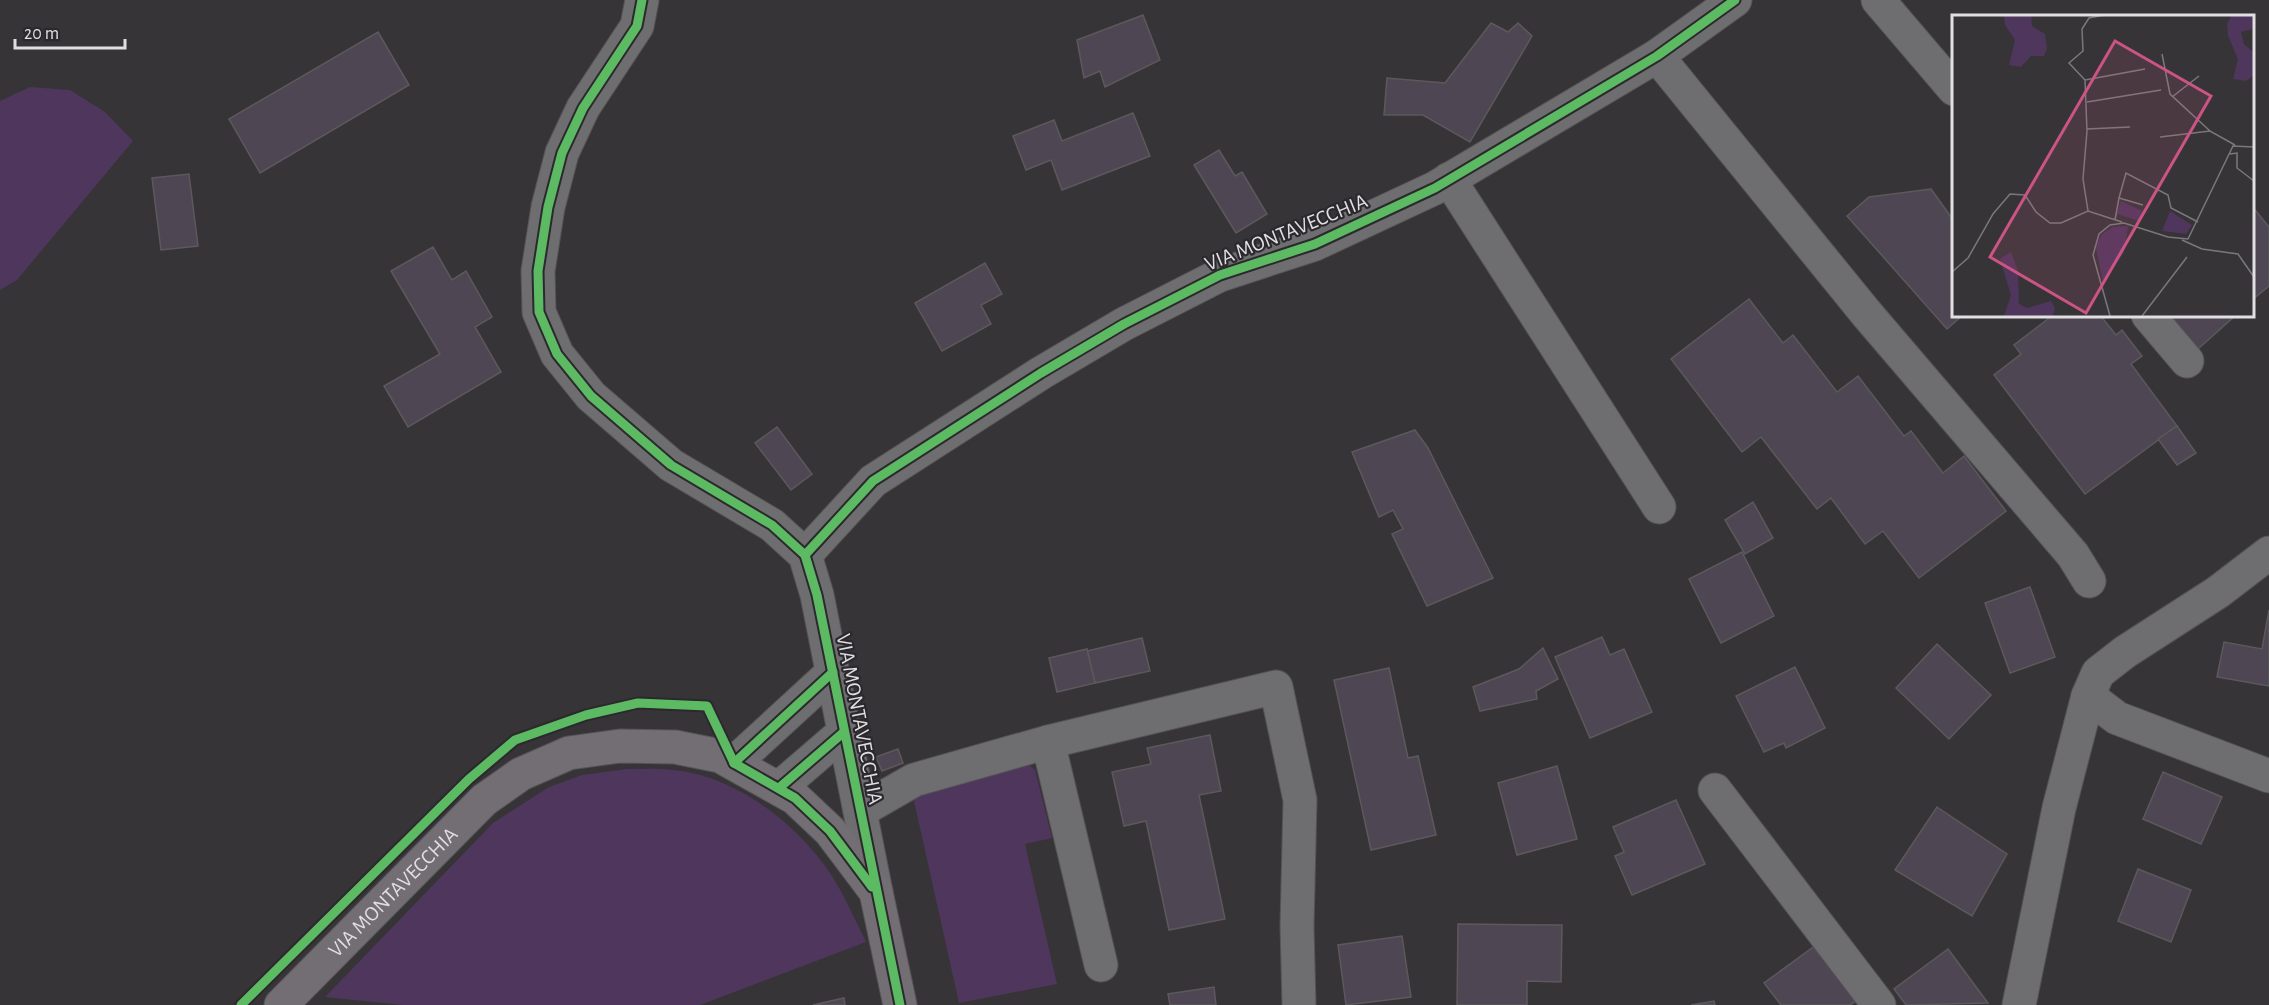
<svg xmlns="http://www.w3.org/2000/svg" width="2269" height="1005" font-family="'Alegreya Sans',sans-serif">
	<rect width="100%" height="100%" fill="#363437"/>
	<g fill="#4f365c">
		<polygon points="30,87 70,90 105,112 133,141 17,280 0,290 0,101"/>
		<polygon points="1028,764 1035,770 1052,838 1025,844 1057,984 959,1003 914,801 920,790"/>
		<path d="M 627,769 C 642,769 658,768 673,770 C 729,775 784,814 819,858 C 839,882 852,914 866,942 L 700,1005 L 403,1005 L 325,997 L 493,823 L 549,787 L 582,775 Z"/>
	</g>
	<g fill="#4f4654" stroke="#5b595b" stroke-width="1.5">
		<polygon points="1143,15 1160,60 1105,87 1100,71 1084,78 1077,40"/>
		<polygon points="1491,23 1508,32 1518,23 1532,36 1470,142 1423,115 1384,115 1387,78 1445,83"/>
		<polygon points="378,32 409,85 260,173 229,119"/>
		<polygon points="1133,113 1150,156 1062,190 1051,160 1026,170 1013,136 1054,120 1062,141"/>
		<polygon points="1219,150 1235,176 1242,172 1267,214 1236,233 1194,165"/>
		<polygon points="189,174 198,246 161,250 152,178"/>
		<polygon points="1931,189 1954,221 1954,315 1963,315 1947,329 1847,216 1869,197"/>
		<polygon points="2252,206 2269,227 2269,286 2252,300"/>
		<polygon points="433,247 452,280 466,271 492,317 475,327 501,372 408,427 384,386 440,354 391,271"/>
		<polygon points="985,263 1002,294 981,305 991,324 942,351 915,303"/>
		<polygon points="1749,299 1783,343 1793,335 1837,392 1858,376 1904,436 1911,431 1943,473 1964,456 2006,511 1919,578 1883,531 1865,544 1831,498 1817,509 1761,437 1742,452 1671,359"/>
		<polygon points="2053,315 2060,318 2064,315 2100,315 2116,335 2122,330 2142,356 2131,364 2177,426 2085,494 1994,375 2021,354 2014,345"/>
		<polygon points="2170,315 2236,315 2198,349"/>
		<polygon points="2177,426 2196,453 2177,465 2158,439"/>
		<polygon points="777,427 812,474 791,490 755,443"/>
		<polygon points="1415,430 1428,448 1493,578 1427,606 1392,534 1403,529 1393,510 1379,517 1352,452"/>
		<polygon points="1753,502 1773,538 1745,554 1725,520"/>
		<polygon points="1742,552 1774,616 1721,643 1689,579"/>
		<polygon points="2030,587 2055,657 2010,673 1985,603"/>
		<polygon points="2269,610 2269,686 2217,677 2224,642 2262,649"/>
		<polygon points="1602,637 1610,655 1624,649 1652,712 1590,738 1555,657"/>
		<polygon points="1142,638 1150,671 1095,683 1087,651"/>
		<polygon points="1937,644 1991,695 1949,739 1896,688"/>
		<polygon points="1543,648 1558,679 1536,691 1537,699 1480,711 1473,687 1519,669"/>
		<polygon points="1087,649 1095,683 1057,692 1049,658"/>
		<polygon points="1795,667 1825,728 1786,748 1784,743 1764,752 1736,696"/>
		<polygon points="1389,668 1408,758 1418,756 1436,835 1371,850 1334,680"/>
		<polygon points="1210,735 1221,791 1199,795 1225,919 1169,930 1146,821 1124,826 1112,772 1151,764 1147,748"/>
		<polygon points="898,749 903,763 882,771 876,757"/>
		<polygon points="1557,766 1577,839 1517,855 1498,783"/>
		<polygon points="2163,772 2222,797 2201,844 2143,819"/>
		<polygon points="1676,800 1705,864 1632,895 1615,856 1624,852 1613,827"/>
		<polygon points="1937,807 2007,854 1972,916 1895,870"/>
		<polygon points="2138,869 2191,890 2171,942 2118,921"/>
		<polygon points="1458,924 1562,925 1561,982 1527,981 1527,1005 1457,1005"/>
		<polygon points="1402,936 1411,997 1346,1005 1338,945"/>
		<polygon points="1816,945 1856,1001 1850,1005 1781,1005 1764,983"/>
		<polygon points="1948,949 1988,1003 1906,1005 1894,989"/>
		<polygon points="1214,987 1216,1005 1170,1005 1168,994"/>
		<polygon points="844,998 845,1005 813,1005"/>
		<polygon points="1714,1001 1715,1005 1691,1005"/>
	</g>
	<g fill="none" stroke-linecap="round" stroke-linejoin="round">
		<g stroke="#555355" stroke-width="35">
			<g id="minor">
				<polyline points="642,0 637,26 583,108 562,153 548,207 538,271 539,312 557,354 591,396 671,465 772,525 805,555 817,595 876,892"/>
				<polyline points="1878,0 1954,89"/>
				<polyline points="1657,56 1866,313 2073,555 2089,581"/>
				<polyline points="1449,179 1659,507"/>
				<polyline points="2148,315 2187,361"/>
				<polyline points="805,555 873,481 1041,373 1124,324 1220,275 1315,244 1435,188 1657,56 1735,0"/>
				<polyline points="2088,696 2117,718 2269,776"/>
				<polyline points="1048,742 1276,687 1300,800 1297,926 1299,1005"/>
				<polyline points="734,763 833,672"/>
				<polyline points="779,788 844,732"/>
				<polyline points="1715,790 1879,1005"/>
				<polyline points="860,811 914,780 1048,742 1101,965"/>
				<polyline points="2019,1005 2059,808 2088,696 2098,673 2125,652 2218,592 2269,553"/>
			</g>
		</g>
		<g stroke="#555355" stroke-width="35">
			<g id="major">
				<path id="s1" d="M 281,1005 L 484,800 L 521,774 L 569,753 L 620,746 L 675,747 L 720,756 L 795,798 L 830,831 L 876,892 L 900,1005"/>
			</g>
		</g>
		<use href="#minor" stroke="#6e6d6f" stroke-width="33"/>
		<use href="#major" stroke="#726e74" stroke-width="33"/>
		<g stroke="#2c292e" stroke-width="13">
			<g id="cycleway">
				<polyline points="642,0 637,26 583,108 562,153 548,207 538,271 539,312 557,354 591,396 671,465 772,525 805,555 817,595 900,1005"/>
				<polyline points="805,555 873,481 1041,373 1124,324 1220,275 1315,244 1435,188 1657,56 1735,0"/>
				<polyline points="734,763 795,798 830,831 872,887"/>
				<polyline points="734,763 833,672"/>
				<polyline points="779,788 844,732"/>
				<polyline points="241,1005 469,779 515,740 586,715 638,703 707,706 734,763"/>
			</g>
		</g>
		<use href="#cycleway" stroke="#5cba63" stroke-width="9"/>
	</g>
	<g text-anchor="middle" stroke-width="4.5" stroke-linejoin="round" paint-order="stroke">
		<g font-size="21" fill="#e1dfe2" stroke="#2c292e">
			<text transform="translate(1286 232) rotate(-22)" y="7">VIA MONTAVECCHIA</text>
			<text transform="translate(860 719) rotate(79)" y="7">VIA MONTAVECCHIA</text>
			<text dy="7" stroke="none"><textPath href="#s1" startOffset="159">VIA MONTAVECCHIA</textPath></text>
		</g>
	</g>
	<g transform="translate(1952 15)">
		<rect width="302" height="302" fill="#363437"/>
		<path d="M 52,0 L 79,0 L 80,11 L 93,19 L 95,34 L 92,41 L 79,41 L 69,52 L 57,50 L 63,25 L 53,10 ZM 280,0 L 301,0 L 301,14 L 289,17 L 292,29 L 301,37 L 301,61 L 294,66 L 281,64 L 286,44 L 276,21 L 275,9 ZM 169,186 L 190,196 L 187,206 L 165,199 ZM 218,196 L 240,210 L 234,219 L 210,216 ZM 176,211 L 172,238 L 151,266 L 144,233 L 149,220 L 161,212 ZM 59,237 L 66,256 L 67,289 L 75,293 L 99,286 L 103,293 L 101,301 L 52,301 L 59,280 L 48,244 Z" fill="#4f365c"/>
		<path fill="none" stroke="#7a787b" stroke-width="1.5" d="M 155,0 L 184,0M 210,39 L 218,79 L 258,116M 133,65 L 193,54M 220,82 L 247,61M 135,87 L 209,75M 135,114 L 178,112M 208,122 L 258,116 L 283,130M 278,139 L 285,138 L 285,153 L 302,166M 167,183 L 174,158 L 216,180 L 219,193 L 246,207M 136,196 L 131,164 L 135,116 L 133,65 L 117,48 L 131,36 L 130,14 L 137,3 L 152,0M 163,205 L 167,183 L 191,190M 230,225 L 250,234 L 286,239 L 302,262M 0,257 L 16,243 L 41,199 L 58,179 L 73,180 L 84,197 L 98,208 L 109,208 L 136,196 L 170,207M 158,301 L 141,240 L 147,219 L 158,210 L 172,208 L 216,222 L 236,224 L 281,131 L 302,132M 190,301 L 235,242"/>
		<path fill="#cb5484" fill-opacity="0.15" stroke="#cb5484" stroke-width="3" d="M 163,26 L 259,81 L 134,298 L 38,242 Z"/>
		<rect width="302" height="302" fill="none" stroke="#e1dfe2" stroke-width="3"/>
	</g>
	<path d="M15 39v9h110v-9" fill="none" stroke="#e1dfe2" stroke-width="3"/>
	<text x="24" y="39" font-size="18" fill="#e1dfe2" stroke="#2c292e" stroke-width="4.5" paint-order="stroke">20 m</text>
</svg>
